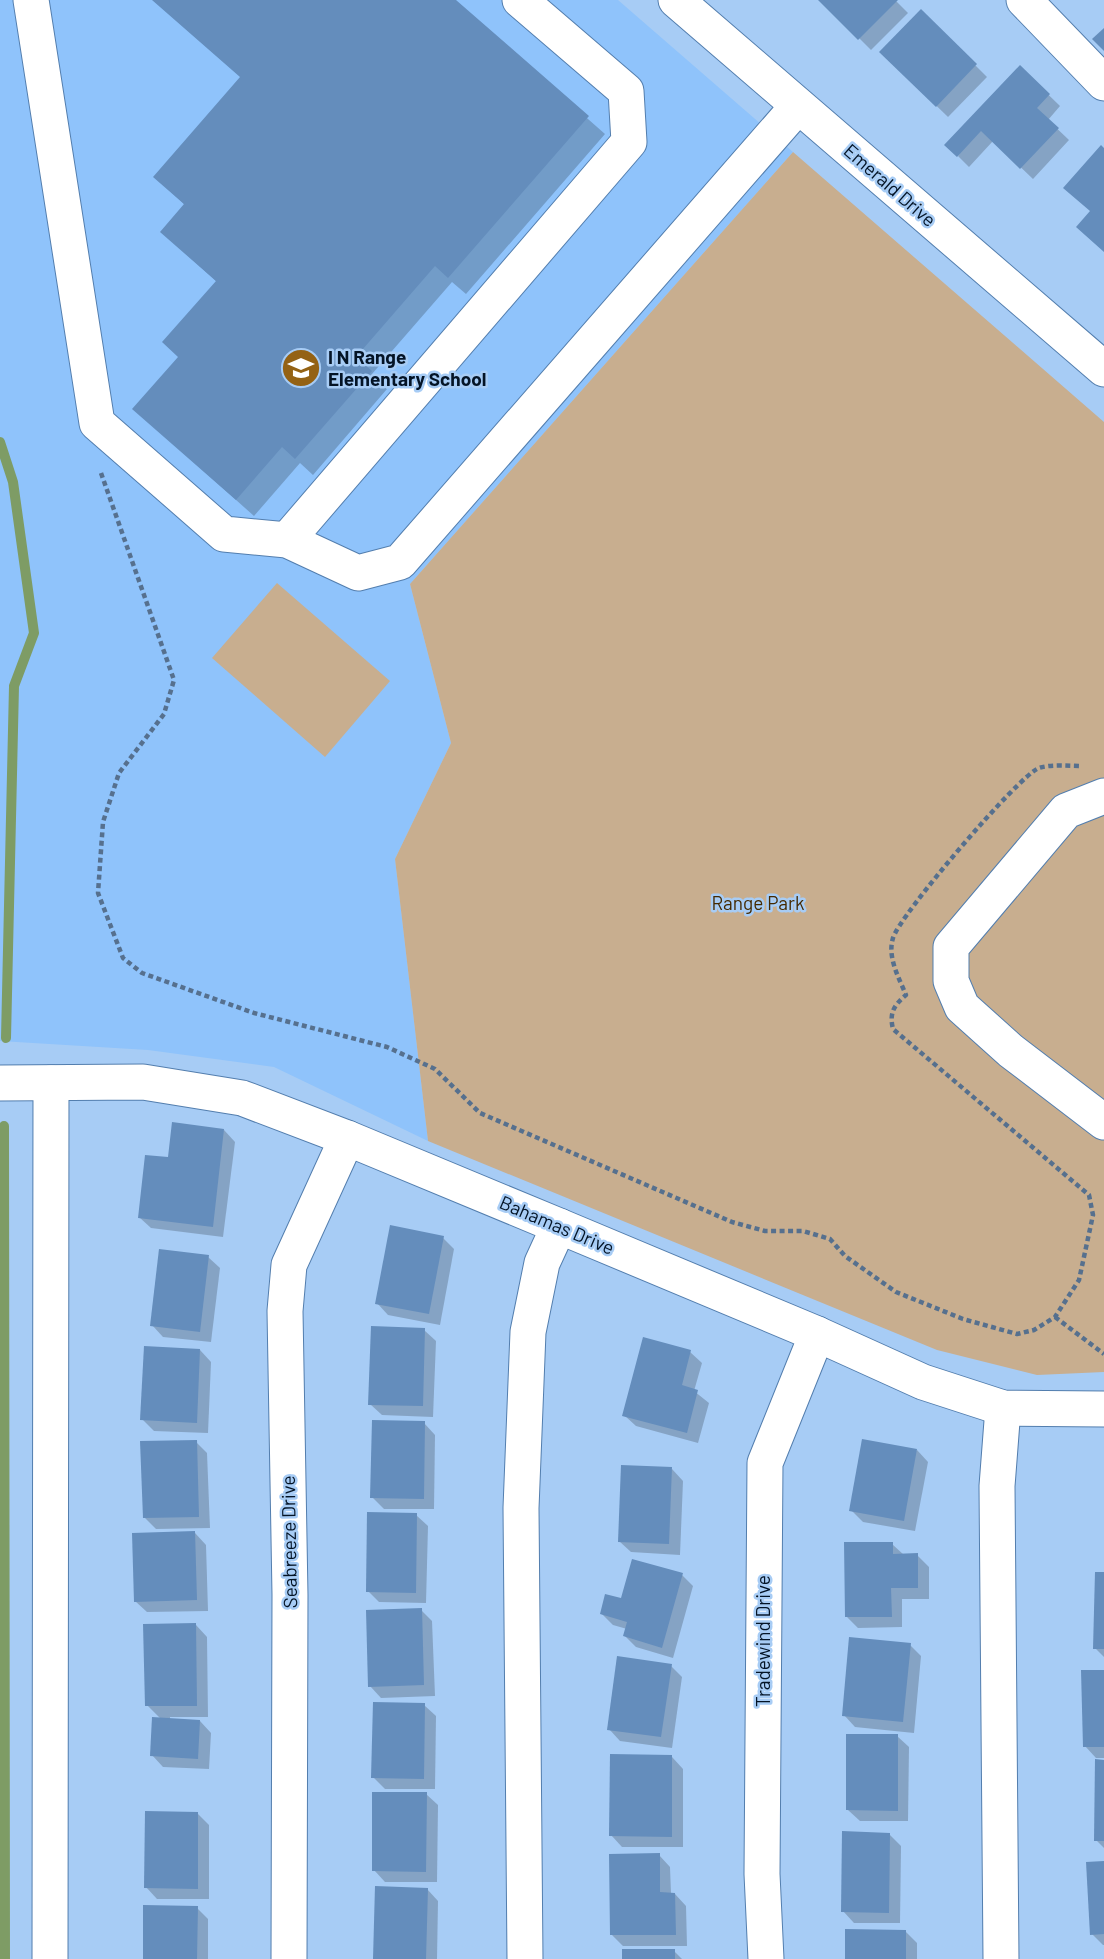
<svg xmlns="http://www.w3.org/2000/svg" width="1104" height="1959" font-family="Barlow,sans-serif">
	<rect width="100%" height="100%" fill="#a7ccf5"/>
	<polygon fill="#8fc3fb" points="0,0 618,0 793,152 410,584 451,743 395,859 428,1141 274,1067 148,1050 0,1041"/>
	<g fill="#c8ae8f">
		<polygon points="793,152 1104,422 1104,1372 1037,1375 937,1350 428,1141 395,859 451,743 410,584"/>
		<polygon points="277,583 390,681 325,757 212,658"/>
	</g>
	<g fill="#0003">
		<polygon points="153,0 453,0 605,134 466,294 452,282 372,374 387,389 313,475 300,463 254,516 134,409 180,358 217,282 162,232 185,205 155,177 242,78"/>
		<polygon points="821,0 895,0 908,13 871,50"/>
		<polygon points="921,11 987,77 948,117 881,52"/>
		<polygon points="1020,67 1060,106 1048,120 1069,140 1033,179 993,141 969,167 958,156"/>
		<polygon points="224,1130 235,1142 223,1237 151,1228 139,1217 169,1159"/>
		<polygon points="443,1238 454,1249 440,1325 388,1315 377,1303"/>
		<polygon points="208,1257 220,1268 211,1342 163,1337 152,1325"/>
		<polygon points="424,1330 436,1341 433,1417 382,1415 370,1404"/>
		<polygon points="200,1350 211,1362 208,1433 154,1431 142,1419"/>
		<polygon points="690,1352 702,1363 694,1391 709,1403 698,1443 636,1426 624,1415"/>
		<polygon points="424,1423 435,1435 434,1509 384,1509 372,1497"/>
		<polygon points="196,1442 207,1453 210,1528 156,1529 145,1518"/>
		<polygon points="917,1450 928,1462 915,1531 863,1522 851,1510"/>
		<polygon points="672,1469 683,1481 680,1555 631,1552 619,1541"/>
		<polygon points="416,1515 428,1526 426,1603 379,1602 368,1591"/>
		<polygon points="195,1533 206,1545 208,1611 147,1612 135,1601"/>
		<polygon points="892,1544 904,1555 917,1555 929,1567 929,1599 902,1599 902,1627 858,1628 847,1617"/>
		<polygon points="1104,1574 1104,1657 1095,1648"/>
		<polygon points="682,1575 693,1586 673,1658 636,1647 625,1636 627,1629 613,1625 602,1614 622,1601"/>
		<polygon points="421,1610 432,1621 435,1696 381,1698 370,1686"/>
		<polygon points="196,1625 207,1637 208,1717 170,1717 170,1720 200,1721 211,1733 209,1769 163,1767 152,1755 161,1719 147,1705"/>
		<polygon points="910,1645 921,1656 914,1733 855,1727 844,1715"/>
		<polygon points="671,1666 682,1677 672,1748 620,1741 609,1729"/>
		<polygon points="1104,1672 1104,1758 1096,1758 1085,1746"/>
		<polygon points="424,1705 436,1716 435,1789 385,1789 373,1777"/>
		<polygon points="897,1736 909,1747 908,1821 860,1821 848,1810"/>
		<polygon points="672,1757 683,1769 683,1847 622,1847 611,1835"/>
		<polygon points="1104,1761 1104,1848 1096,1840"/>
		<polygon points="426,1794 438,1805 437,1882 385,1882 374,1870"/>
		<polygon points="198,1814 209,1825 209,1899 157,1899 146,1887"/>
		<polygon points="889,1834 901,1846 900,1923 854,1923 843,1911"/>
		<polygon points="659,1855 670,1867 671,1894 675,1894 686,1906 687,1946 623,1946 612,1935"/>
		<polygon points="1104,1863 1104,1945 1103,1945 1092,1934"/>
		<polygon points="427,1889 438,1901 437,1959 375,1959"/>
		<polygon points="197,1908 208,1919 208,1959 144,1959"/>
		<polygon points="906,1932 917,1943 917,1959 846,1959"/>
		<polygon points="674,1951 682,1959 623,1959"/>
	</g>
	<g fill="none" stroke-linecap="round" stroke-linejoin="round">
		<g stroke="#7e9c65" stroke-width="10">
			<polyline points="0,442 13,482 34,633 14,686 6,1038"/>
			<polyline points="4,1126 5,1959"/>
		</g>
	</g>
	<g fill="#648dbc">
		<polygon points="152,0 456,0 589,116 448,278 435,266 356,357 372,371 295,459 282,447 236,500 132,409 178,357 162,342 216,281 160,232 184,204 153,177 240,77"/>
		<polygon points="818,0 898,0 858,40"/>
		<polygon points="921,9 977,64 936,107 879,52"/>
		<polygon points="1104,28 1104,51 1092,39"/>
		<polygon points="1020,65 1050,94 1037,108 1059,128 1020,169 981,131 957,157 944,145"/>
		<polygon points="1101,145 1104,148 1104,252 1076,227 1090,211 1063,188"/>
		<polygon points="172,1122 224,1129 213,1227 138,1218 145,1155 168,1157"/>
		<polygon points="390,1225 444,1236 429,1314 375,1304"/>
		<polygon points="159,1249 209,1255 200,1332 150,1326"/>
		<polygon points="371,1326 425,1328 423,1406 368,1405"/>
		<polygon points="643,1337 691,1350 682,1385 698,1390 687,1433 622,1416"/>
		<polygon points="144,1346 200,1349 197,1423 140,1420"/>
		<polygon points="372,1420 425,1421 424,1499 370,1498"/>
		<polygon points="862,1439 917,1449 904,1521 849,1511"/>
		<polygon points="197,1440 199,1517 143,1518 140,1441"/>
		<polygon points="621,1465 672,1467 669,1544 618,1542"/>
		<polygon points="367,1512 417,1513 416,1593 366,1592"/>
		<polygon points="195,1531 197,1600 134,1602 132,1533"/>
		<polygon points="844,1542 893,1542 893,1554 918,1553 918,1588 891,1588 892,1617 845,1617"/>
		<polygon points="632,1559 683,1573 662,1648 623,1636 627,1622 600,1614 605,1594 621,1598"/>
		<polygon points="1095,1572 1104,1572 1104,1649 1093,1649"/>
		<polygon points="422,1608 424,1685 368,1687 366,1610"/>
		<polygon points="196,1623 197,1706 145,1706 143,1624"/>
		<polygon points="849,1637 911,1643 903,1722 842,1716"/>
		<polygon points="617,1656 672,1664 661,1737 607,1730"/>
		<polygon points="1081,1670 1104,1670 1104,1747 1083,1747"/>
		<polygon points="373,1702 425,1703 424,1779 371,1778"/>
		<polygon points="152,1717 200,1720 198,1759 150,1756"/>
		<polygon points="846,1734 898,1734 898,1811 846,1810"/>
		<polygon points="610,1754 672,1755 672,1837 609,1836"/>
		<polygon points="1095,1759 1104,1760 1104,1841 1094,1841"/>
		<polygon points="372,1792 427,1792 426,1872 372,1871"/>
		<polygon points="145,1811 198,1812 198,1889 144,1888"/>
		<polygon points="842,1831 890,1833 889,1913 841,1912"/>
		<polygon points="660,1853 660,1892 675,1893 676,1935 610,1935 609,1854"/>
		<polygon points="1104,1861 1104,1934 1090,1935 1086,1862"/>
		<polygon points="375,1886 428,1888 426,1959 373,1959"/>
		<polygon points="143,1905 198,1906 197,1959 143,1959"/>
		<polygon points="845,1929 906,1930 906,1959 845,1959"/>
		<rect x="622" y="1949" width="53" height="10"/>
	</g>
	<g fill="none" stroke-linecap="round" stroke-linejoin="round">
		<g stroke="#537eae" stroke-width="37">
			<g id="minor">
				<polyline points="31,0 97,423 224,534 287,540 358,573 400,562 798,106"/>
				<polyline points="676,0 1104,369"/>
				<polyline points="1024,0 1104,83"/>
				<polyline points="287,540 629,142 626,91 520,0"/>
				<polyline points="1104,796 1066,811 951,947 951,981 962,1007 1011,1051 1104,1122"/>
				<polyline points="0,1083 143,1082 242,1098 347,1138 559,1226 817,1334 923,1382 1003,1408 1104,1409"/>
				<polyline points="50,1959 51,1083"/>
				<polyline points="289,1959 290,1595 285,1311 289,1265 347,1138"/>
				<polyline points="525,1959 521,1508 528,1332 542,1263 559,1226"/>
				<polyline points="766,1959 762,1874 765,1463 817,1334"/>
				<polyline points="1001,1959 997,1486 1003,1408"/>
			</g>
		</g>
		<g stroke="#56708e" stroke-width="4.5" stroke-dasharray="5 3.5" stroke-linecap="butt">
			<path d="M 101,473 L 174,680 L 164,714 L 119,773 L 103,822 L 98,893 L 123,958 L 142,973 L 254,1013 L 387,1047 L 435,1069 L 480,1113 L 732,1222 L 765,1231 L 803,1231 L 830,1239 L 845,1256 L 896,1292 L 963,1319 L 1017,1334 L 1034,1330 L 1055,1317 L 1079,1280 L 1093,1215 L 1089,1195 L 893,1029 C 889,1013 894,1005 906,995 C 899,978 887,957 893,938 C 899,916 1019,775 1039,768 C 1051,764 1069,766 1082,766"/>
			<polyline points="1055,1317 1104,1354"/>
		</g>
		<use href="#minor" stroke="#fff" stroke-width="35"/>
	</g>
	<defs>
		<g id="school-disc" transform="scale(2.0125)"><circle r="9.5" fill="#946214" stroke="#a7ccf5"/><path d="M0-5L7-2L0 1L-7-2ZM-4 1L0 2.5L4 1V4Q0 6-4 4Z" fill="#fff"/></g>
	</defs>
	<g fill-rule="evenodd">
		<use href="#school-disc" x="301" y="368"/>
	</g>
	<g text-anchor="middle" stroke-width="5" stroke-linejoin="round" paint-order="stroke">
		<g font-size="19" fill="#041426" stroke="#a7ccf5">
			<text transform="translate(890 185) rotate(41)" y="7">Emerald Drive</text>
			<text transform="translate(557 1225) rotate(23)" y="7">Bahamas Drive</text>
			<text transform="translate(289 1542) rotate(-91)" y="7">Seabreeze Drive</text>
			<text transform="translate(763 1641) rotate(-90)" y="7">Tradewind Drive</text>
		</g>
		<g font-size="19" font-weight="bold" fill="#041426" stroke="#a7ccf5" text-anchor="start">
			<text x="328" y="364">I N Range<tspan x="328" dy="22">Elementary School</tspan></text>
		</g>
		<g font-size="19" fill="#442900" stroke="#a7ccf5">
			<text x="758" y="910">Range Park</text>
		</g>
	</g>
</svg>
